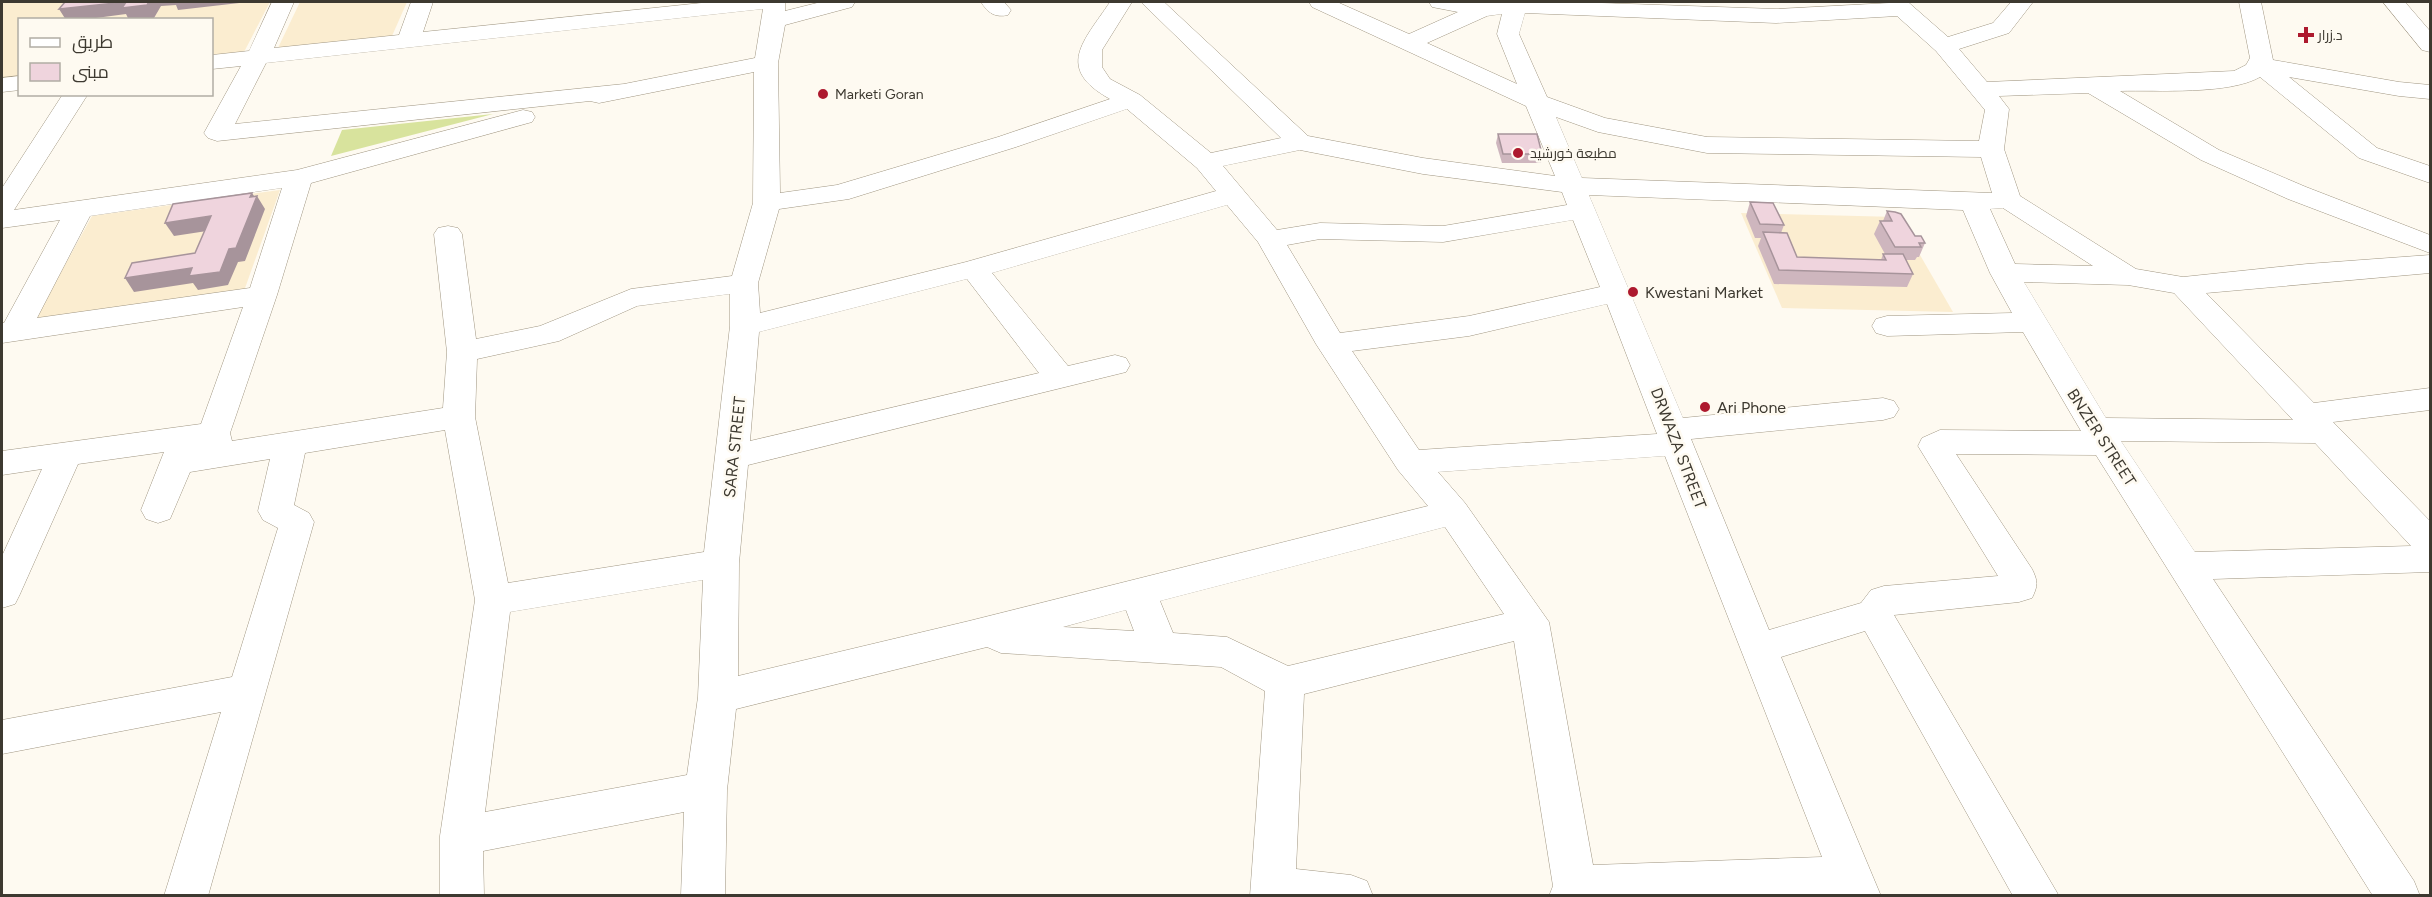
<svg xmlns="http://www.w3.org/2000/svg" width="2432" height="897" font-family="Figtree,Cairo,sans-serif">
	<rect width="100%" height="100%" fill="#fefaf1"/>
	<g fill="#fbedd0">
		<polygon points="2,2 270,2 243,54 212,58 212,20 20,20 19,79 2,81"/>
		<polygon points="300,2 407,2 392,36 277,50"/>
		<polygon points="280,190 244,291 34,321 92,216"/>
		<polygon points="1741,213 1898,217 1953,312 1782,308"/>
	</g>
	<polygon fill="#d8e39d" points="493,114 331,156 342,130"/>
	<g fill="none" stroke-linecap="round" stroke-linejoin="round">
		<g stroke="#a09682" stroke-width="1">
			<g id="minor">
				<path d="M 272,2 L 294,2 L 274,48 L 399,35 L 411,2 L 433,2 L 423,32 L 711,2 L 785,2 L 785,11 L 821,2 L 855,2 L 852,7 L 785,25 L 778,63 L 780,193 L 837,185 L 998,137 L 1110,99 C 1054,68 1084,41 1110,2 L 1132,2 L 1102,50 L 1102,67 L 1110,79 L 1140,95 L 1211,153 L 1281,138 L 1141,2 L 1164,2 L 1308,136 L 1423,158 L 1555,176 L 1526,106 L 1312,7 L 1309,2 L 1337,2 L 1409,34 L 1458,12 L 1432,7 L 1429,2 L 1482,3 L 1572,2 L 1776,9 L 1908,2 L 1948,37 L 1993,23 L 2011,2 L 2033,2 L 2009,33 L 1959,49 L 1987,82 L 2234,71 L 2246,65 L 2250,58 L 2239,2 L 2261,2 L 2273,60 L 2399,82 L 2430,85 L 2430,99 L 2399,96 L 2289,77 L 2377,148 L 2430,166 L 2430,183 L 2359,158 L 2260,77 C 2229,95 2157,90 2120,91 L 2219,150 L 2306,187 L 2430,235 L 2430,253 L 2288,199 L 2201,160 L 2088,93 L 1999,96 L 2009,109 L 2004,149 L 2020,196 L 2136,269 L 2183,277 L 2307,264 L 2430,255 L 2430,273 L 2206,293 L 2314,403 L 2430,388 L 2430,410 L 2333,422 L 2430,521 L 2430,572 L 2213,579 L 2414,881 L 2420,896 L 2373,896 L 2096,455 L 1956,454 L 2032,569 C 2038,581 2038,586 2032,598 L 2019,602 L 1894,615 L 2059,896 L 2013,896 L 1865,631 L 1781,657 L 1881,896 L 1549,896 L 1553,886 L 1514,641 L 1304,694 L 1296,869 L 1351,875 L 1367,881 L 1373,896 L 1250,896 L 1265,691 L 1221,667 L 1001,653 L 987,647 L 736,709 L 727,790 L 725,896 L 681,896 L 684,812 L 483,851 L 484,896 L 440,896 L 440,836 L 475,600 L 445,430 L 305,453 L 294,505 L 309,513 L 314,522 L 208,896 L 164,896 L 221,712 L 2,754 L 2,720 L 232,677 L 278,528 L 263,520 L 258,511 L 270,459 L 190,472 L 170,519 L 158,523 L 146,519 L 141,510 L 164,452 L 78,464 L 20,594 L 15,604 L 2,608 L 2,556 L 42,469 L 2,475 L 2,451 L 201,424 L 243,307 L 2,343 L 2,323 L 4,323 L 60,220 L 2,228 L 2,188 L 63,94 L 88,94 L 14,210 L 297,170 L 523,110 L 532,112 L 535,117 L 532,122 L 311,183 L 277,295 L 230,433 L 232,441 L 443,408 L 447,352 L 434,234 L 438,228 L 448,226 L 458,228 L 462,234 L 476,339 L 540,326 L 631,289 L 732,276 L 753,203 L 754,72 L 599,103 L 590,101 L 217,141 L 208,138 L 204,133 L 241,66 L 212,69 L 212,55 L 249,51 ZM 763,9 L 755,58 L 624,84 L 235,124 L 266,63 ZM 1525,13 L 1776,23 L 1897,16 L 1936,51 L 1985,110 L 1979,141 L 1707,137 L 1605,118 L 1547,97 L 1519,34 ZM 1502,14 L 1497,34 L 1517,84 L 1427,43 L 1487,16 ZM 1127,109 L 1197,168 L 1216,191 L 966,262 L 760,313 L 758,283 L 779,209 L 849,199 L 1016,147 ZM 1556,117 L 1598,132 L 1707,153 L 1981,157 L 1992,193 L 1582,178 ZM 1300,150 L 1423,174 L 1562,192 L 1567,205 L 1443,226 L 1320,223 L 1277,230 L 1223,166 ZM 282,188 L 250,288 L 37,318 L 90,216 ZM 1589,195 L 1963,210 L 1990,273 L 2012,313 L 1887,316 L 1876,319 L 1872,326 L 1876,333 L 1887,336 L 2023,332 L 2081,431 L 1940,430 L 1922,438 L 1918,446 L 1998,576 L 1884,586 L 1871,590 L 1861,603 L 1769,630 L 1691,439 L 1883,420 L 1894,417 L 1899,409 L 1894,401 L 1883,398 L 1683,418 ZM 1227,205 L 1258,242 L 1316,344 L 1398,470 L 1428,506 L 969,621 L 738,676 L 739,563 L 748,465 L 1126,372 L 1130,365 L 1126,358 L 1115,355 L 1068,366 L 992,273 ZM 2003,208 L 2093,266 L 2015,264 L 1990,209 ZM 1573,220 L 1600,287 L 1469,316 L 1340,333 L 1287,245 L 1320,239 L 1443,242 ZM 967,279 L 1039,373 L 750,441 L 759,332 ZM 2024,282 L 2128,285 L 2174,293 L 2293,420 L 2106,418 ZM 730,294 L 730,326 L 704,552 L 508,583 L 475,417 L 477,359 L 559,341 L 637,306 ZM 1607,304 L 1657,434 L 1419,450 L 1352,351 L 1469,336 ZM 2121,441 L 2315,443 L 2411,546 L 2195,552 ZM 1665,456 L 1822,857 L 1593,865 L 1549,622 L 1465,503 L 1438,472 ZM 1445,527 L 1504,614 L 1288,666 L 1227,637 L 1173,633 L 1160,601 ZM 703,580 L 698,697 L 687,775 L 485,812 L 510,612 ZM 1126,610 L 1134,631 L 1063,627 Z"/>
				<path d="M 981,2 L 1004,2 L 1011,10 L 1008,15 C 995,18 988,13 981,2 Z"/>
				<polygon points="2383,2 2405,2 2430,31 2430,52 2422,50"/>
				<polygon points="20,76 20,90 2,92 2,78"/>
			</g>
		</g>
		<use href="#minor" fill="#fff" fill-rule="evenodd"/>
	</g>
	<g fill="#ceb6be">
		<polygon points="1498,134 1542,154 1541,163 1502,163 1496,143"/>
		<polygon points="1750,202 1784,225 1781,233 1797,257 1881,260 1883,254 1885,254 1874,234 1880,221 1883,221 1887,211 1915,236 1925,243 1919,257 1917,257 1915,260 1906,260 1913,274 1907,287 1774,284 1758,246 1761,238 1755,238 1746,216"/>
	</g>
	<g fill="#a7949b">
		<polygon points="125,2 248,2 178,10 176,5 161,6 154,18 137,20 129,20 126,14 81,20 66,20 59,9"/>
		<polygon points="252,193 256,199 257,196 265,209 245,261 238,262 228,285 198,290 193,283 134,292 125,278 192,268 250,197"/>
		<polygon points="211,216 220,229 174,236 165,223"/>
	</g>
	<g fill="#efd4dd" stroke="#a7949b" stroke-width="1.5">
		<polygon points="65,2 125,2 59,9"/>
		<polygon points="126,2 149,2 147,5 122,8"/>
		<polygon points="1498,134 1537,134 1542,154 1503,154"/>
		<polygon points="252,193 250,197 257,196 236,248 229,249 220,272 189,276 192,268 125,278 132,263 195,253 211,216 165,223 173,204"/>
		<polygon points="1750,202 1773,203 1784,225 1760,224"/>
		<polygon points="1887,211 1895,212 1901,214 1915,236 1921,236 1925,243 1919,243 1921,247 1895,247 1880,221 1892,221"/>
		<polygon points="1763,232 1787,233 1797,257 1886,260 1883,254 1903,254 1913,274 1779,270"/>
	</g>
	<g fill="#ad192e" stroke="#fefaf1" stroke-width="2">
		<path d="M2303 26h6v6h6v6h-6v6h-6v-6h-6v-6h6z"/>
		<circle cx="823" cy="94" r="6"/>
		<circle cx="1518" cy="153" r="6"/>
		<circle cx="1633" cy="292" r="6"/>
		<circle cx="1705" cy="407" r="6"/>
	</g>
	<g text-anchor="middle" stroke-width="5" stroke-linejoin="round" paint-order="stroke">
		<g font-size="14" fill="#3d3930" stroke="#fefaf1" text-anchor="start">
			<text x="2318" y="40">د.زرار</text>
			<text x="835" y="99">Marketi Goran</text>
			<text x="1530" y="158">مطبعة خورشيد</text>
		</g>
		<g font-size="16" fill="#3d3930" stroke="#fefaf1" text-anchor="start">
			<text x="1645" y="298">Kwestani Market</text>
			<text x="1717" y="413">Ari Phone</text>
		</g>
		<g font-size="16" fill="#3d3930" stroke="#fefaf1">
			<text transform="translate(2102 437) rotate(57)" y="6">BNZER STREET</text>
			<text transform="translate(734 447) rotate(-84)" y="6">SARA STREET</text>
			<text transform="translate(1679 448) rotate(69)" y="6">DRWAZA STREET</text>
		</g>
	</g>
	<rect width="2432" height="897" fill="none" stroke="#3d3930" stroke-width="6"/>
	<rect x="18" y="18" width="195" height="78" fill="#fefaf1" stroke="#b1ada4" stroke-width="1.5"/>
	<rect x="30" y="38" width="30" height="9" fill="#ffffff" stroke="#b1ada4" stroke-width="1.5"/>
	<text x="72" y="48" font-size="18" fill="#3d3930">طريق</text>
	<rect x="30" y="63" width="30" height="18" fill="#efd4dd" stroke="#b1ada4" stroke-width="1.5"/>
	<text x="72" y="78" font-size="18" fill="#3d3930">مبنى</text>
</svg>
